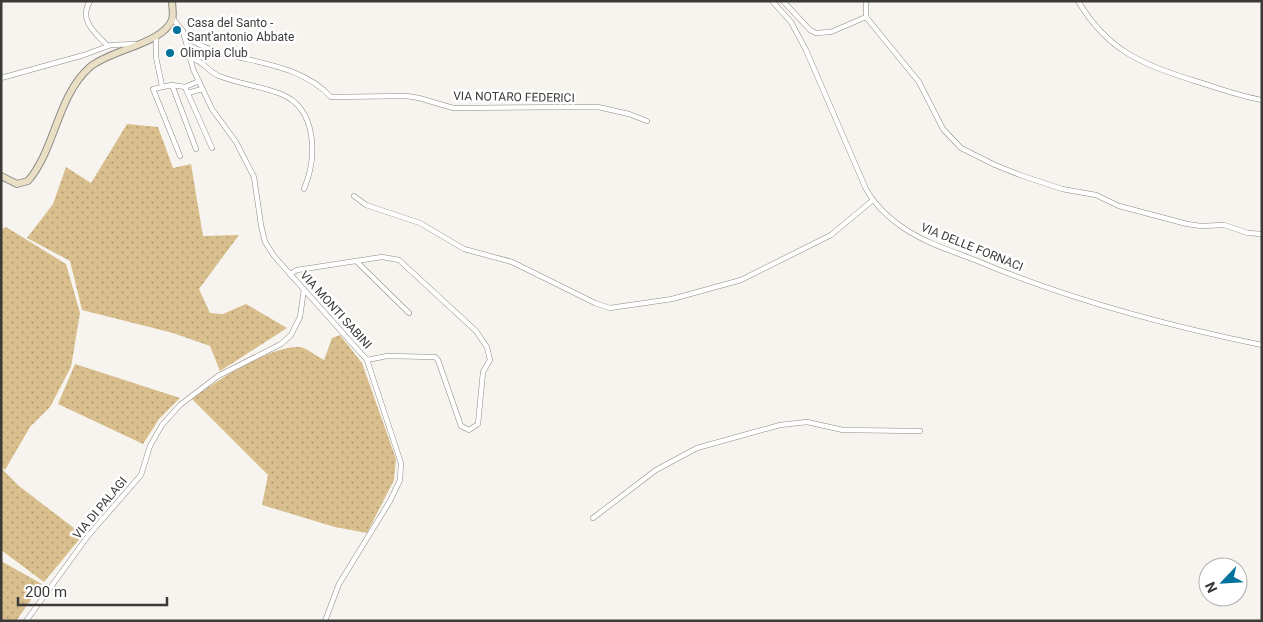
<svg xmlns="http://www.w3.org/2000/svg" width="1263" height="622" font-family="Roboto,sans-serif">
	<defs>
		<pattern id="grass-dots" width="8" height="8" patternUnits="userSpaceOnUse" patternTransform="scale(1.25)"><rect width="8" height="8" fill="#d9bf8d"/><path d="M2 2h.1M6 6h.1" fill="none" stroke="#b19c74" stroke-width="1.8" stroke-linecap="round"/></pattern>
	</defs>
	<rect width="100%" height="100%" fill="#f7f4f0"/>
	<g fill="url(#grass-dots)">
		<polygon points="127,124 158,127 173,168 191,164 203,236 239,235 199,289 210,313 223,314 246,304 287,328 220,371 210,346 173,333 82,310 70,261 27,238 53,204 66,167 91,183"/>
		<polygon points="6,227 66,264 80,313 71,367 50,407 30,427 5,470 1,466 1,230"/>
		<path d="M 340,335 L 362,363 L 396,459 L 394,480 L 367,533 L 335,527 L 262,505 L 268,475 L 192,399 C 216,381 270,345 300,347 C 307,348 317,357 324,360 L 332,338 Z"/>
		<polygon points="75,364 180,398 159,419 143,444 58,404"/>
		<polygon points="1,468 19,486 83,535 44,582 1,550"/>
		<polygon points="1,561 42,584 16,621 1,621"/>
	</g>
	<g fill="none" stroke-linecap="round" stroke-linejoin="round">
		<g stroke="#8c8a86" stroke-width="5.5">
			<g id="minor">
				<path d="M 90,1 C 78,20 95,33 108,46"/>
				<path d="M 772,1 L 791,22 L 806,50 L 866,189 C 875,205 890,219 905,229 C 926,243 952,251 975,260 C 1067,299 1164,325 1262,345"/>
				<polyline points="783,1 810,30 816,33 831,32 866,17 866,1"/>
				<path d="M 1078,1 C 1108,51 1143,65 1195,81 C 1218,88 1239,96 1262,100"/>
				<polyline points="866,17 919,82 943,129 961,148 995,165 1020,175 1062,189 1096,195 1119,206 1187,224 1201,226 1224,225 1248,233 1262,234"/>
				<polyline points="173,19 183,31 193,69 212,109 236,142 254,177 261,225 265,242 274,256 367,360 401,463 400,480 390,501 339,584 325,621"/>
				<polyline points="156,36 156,57 162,86"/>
				<path d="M 184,36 C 228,66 292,55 331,97 L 407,96 L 419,98 L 453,108 L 598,107 L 629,114 L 647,121"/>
				<path d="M 190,58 C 203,60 207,71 219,76 C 239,84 261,86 281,94 C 318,109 317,158 304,189"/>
				<polyline points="1,78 84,55 111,45 136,44"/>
				<polyline points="172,85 185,87 212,148"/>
				<polyline points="185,87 199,81"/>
				<polyline points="188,93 202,89"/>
				<polyline points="180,156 153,89 172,85 196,149"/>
				<polyline points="354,196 366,205 420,223 464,249 512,262 595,303 610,308 672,299 741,280 831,235 873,200"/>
				<polyline points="356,261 409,313"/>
				<polyline points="290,274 297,270 382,257 399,260 476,331 487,347 490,360 483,372 478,424 469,430 461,426 438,360 435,357 387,356 367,360"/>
				<polyline points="593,518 656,470 697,448 780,425 807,422 843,430 920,431"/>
				<polyline points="26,621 88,536 141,475 150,446 162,425 180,405 218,376 281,344 291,335 300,317 304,289"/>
			</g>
		</g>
		<g stroke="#8c8a86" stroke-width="8">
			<path id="secondary" d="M 1,176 L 17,184 L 28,181 C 56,148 57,96 90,67 C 110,50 162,44 172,20 C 174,15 172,7 172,1"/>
		</g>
		<use href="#minor" stroke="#fff" stroke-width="4.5"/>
		<use href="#secondary" stroke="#eadec4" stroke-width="6"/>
	</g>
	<g fill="#00729c" stroke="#fff" stroke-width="2">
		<circle cx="177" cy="30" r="5"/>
		<circle cx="170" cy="53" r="5"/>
	</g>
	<g text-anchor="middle" stroke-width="5" stroke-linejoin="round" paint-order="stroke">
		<g font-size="12" fill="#3b3a39" stroke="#fff" text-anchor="start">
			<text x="187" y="27">Casa del Santo -<tspan x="187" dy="14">Sant'antonio Abbate</tspan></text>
			<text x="180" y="57">Olimpia Club</text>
		</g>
		<g font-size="12" fill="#3b3a39" stroke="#fff">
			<text transform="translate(514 97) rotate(1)" y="4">VIA NOTARO FEDERICI</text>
			<text transform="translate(972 247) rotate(22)" y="4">VIA DELLE FORNACI</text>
			<text transform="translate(336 310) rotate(48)" y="4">VIA MONTI SABINI</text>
			<text transform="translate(100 508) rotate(-50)" y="4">VIA DI PALAGI</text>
		</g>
	</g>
	<rect width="1263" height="622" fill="none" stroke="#3b3a39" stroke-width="5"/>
	<g transform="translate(1223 582) rotate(245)"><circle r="24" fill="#ffffff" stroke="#b1b0b0"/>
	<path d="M0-4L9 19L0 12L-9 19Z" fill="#00729c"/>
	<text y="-8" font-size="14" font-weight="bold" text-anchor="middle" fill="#3b3a39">N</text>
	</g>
	<path d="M18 597v8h149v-8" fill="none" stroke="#3b3a39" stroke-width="2.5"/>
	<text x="25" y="597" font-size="15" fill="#3b3a39" stroke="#ffffff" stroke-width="4" paint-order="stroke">200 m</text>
</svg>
